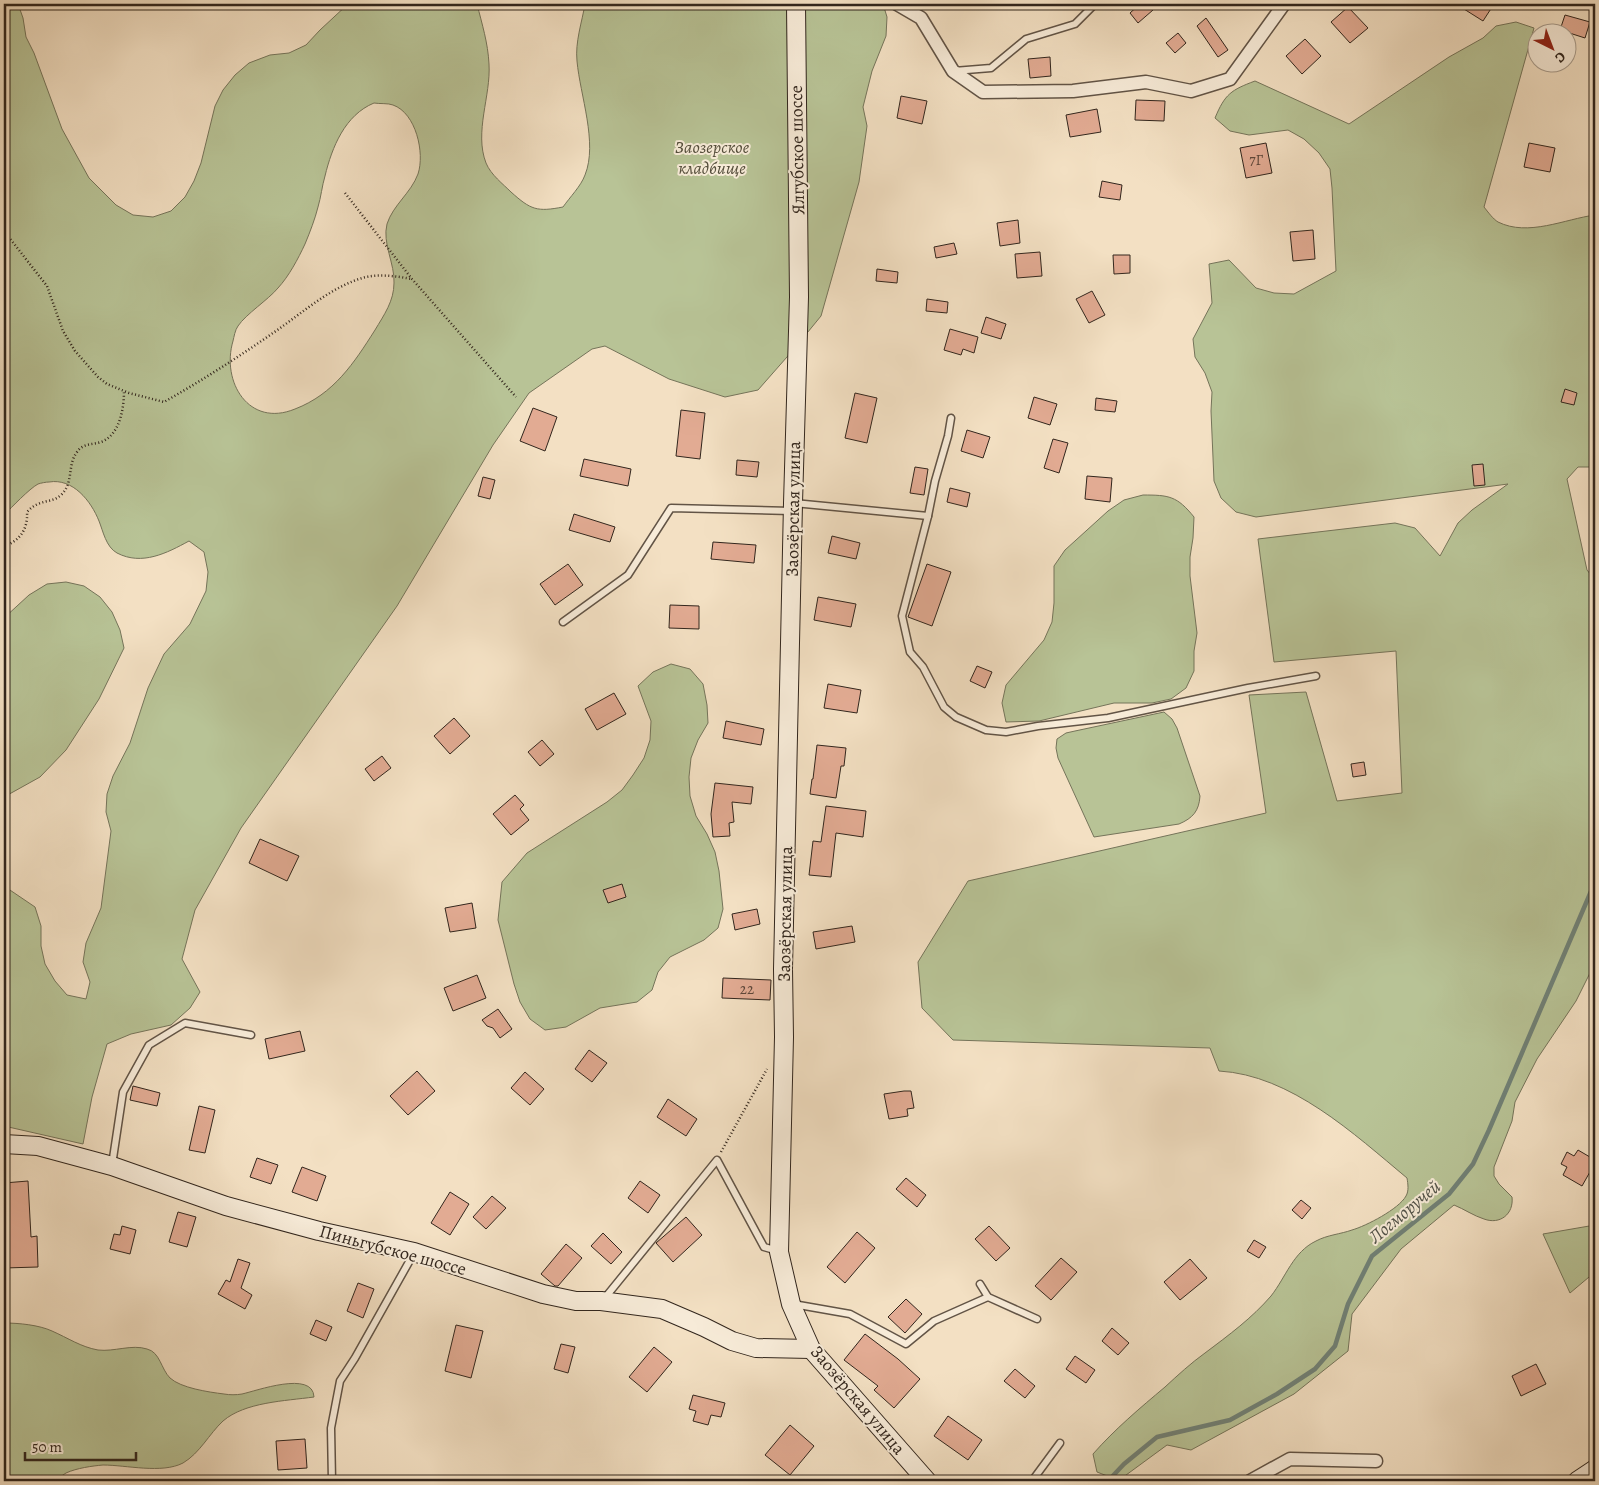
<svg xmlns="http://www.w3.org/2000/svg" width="1599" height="1485" font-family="Alegreya,serif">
	<rect width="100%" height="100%" fill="#f3e0c3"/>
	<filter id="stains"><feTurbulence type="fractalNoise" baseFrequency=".004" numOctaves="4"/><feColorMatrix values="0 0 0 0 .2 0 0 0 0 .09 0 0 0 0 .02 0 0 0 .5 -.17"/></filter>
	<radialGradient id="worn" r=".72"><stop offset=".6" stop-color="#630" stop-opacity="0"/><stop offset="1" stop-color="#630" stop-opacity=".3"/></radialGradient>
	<g fill="#b8c396" stroke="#75745a" fill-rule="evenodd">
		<path d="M 4,4 L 18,4 L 23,18 L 26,37 L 34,53 L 62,129 L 89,178 L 116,205 L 133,215 L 153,217 L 171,211 L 185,197 L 194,181 L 201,163 L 215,106 L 223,90 L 235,75 L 249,63 L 270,55 L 289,53 L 306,45 L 320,30 L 348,4 L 477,4 C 482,24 488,43 489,64 C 491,96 474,132 486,163 C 491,175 503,184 511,192 C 531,210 537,212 563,207 C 570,197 581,186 585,175 C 598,143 580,95 577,61 C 575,42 582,22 585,4 L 883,4 L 887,17 L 886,36 L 872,71 L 863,107 L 867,126 L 859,182 L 821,316 L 794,349 L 758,390 L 725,397 L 669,379 L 605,346 L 592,349 L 529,393 L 493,445 L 397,606 L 241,828 L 195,910 L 182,959 L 200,992 L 190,1008 L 171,1025 L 131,1034 L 107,1044 L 92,1097 L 83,1144 L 4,1126 L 4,886 L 35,907 L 41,926 L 41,946 L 45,964 L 55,981 L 67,995 L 86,999 L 90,982 L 83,962 L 86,943 L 101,908 L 111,831 L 106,812 L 107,794 L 113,776 L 130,743 L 148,688 L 164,654 L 190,624 L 206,591 L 208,572 L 204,552 L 189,541 C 167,553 142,566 117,553 C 106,547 103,531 99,521 C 91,501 73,478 49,482 C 46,482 41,483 38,484 C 29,489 12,507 4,515 ZM 374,103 C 380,104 388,103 393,105 C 416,113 425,153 418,174 C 411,193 393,205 387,224 C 382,243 395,264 394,283 C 394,301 384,315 375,330 C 354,363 334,394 295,409 C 249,428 221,382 233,341 C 234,337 235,330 238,326 C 246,314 268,300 278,288 C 289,276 298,259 305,244 C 310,232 315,219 318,207 C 321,197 322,186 325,176 C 332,147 345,115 374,103 Z"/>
		<path d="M 1516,22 L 1534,28 L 1484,207 C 1488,212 1493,219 1498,222 C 1528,237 1565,219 1595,215 L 1595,467 L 1578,467 L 1567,479 L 1587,570 L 1595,580 L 1595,963 L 1576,1001 L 1537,1059 L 1515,1102 L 1512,1121 L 1494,1167 L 1494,1176 L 1499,1184 L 1512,1197 C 1514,1214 1500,1225 1484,1219 C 1474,1216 1464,1209 1454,1205 L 1401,1249 L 1352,1314 L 1348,1351 L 1294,1394 L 1191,1450 L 1167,1445 L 1122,1478 L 1115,1479 L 1097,1472 L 1093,1454 C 1115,1429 1140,1408 1165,1387 C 1178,1375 1191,1363 1205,1353 C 1229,1335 1252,1318 1271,1296 C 1286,1277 1293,1252 1316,1241 C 1327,1235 1341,1234 1352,1230 C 1366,1226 1399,1209 1406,1196 C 1409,1191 1408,1184 1407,1178 C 1354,1134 1291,1075 1219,1071 L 1210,1048 L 953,1040 L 922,1008 L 918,962 L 968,881 L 1266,813 L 1249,695 L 1306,692 L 1337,801 L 1402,793 L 1396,651 L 1274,662 L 1258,539 L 1395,523 L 1415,528 L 1440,556 L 1458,523 L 1472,510 L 1508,484 L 1256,517 L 1236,512 L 1221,498 L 1214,481 L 1211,411 L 1212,392 L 1205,373 L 1195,357 L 1193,339 L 1212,303 L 1209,264 L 1229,260 L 1256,288 L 1274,293 L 1294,294 L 1336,271 L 1332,188 L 1330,169 L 1319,153 L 1304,139 L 1288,130 L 1249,135 L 1230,131 L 1215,118 C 1225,94 1231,90 1255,81 L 1349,124 L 1449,57 L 1483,38 L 1496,26 Z"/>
		<path d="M 1143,495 C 1169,495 1177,496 1194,517 L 1193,538 L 1190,557 L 1190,576 L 1197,633 L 1194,651 L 1194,671 L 1186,688 L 1171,699 L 1152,703 L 1114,703 L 1039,721 L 1006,722 L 1002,703 L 1006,685 L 1044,640 L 1052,622 L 1054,603 L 1054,566 L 1065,550 L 1108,511 L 1124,500 Z"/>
		<polygon points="66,582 84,586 100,597 112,612 120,630 124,648 99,699 66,750 40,777 4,797 4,618 29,595 47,584"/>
		<polygon points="671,664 690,669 703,684 707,705 708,723 698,740 691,758 689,777 690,796 696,816 707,834 715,852 719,871 723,909 718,928 704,940 670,957 658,972 652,990 637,1002 600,1008 566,1027 545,1030 530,1019 520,1002 514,984 498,920 502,882 527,853 607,802 622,790 633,775 644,758 650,740 651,721 638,686 653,672"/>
		<path d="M 1164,712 L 1172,719 L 1177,728 L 1200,796 C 1199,811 1193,818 1179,824 L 1094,837 L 1058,758 L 1056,748 L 1057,739 L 1066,733 L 1075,731 Z"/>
		<polygon points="1595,1225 1595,1272 1570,1293 1543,1234"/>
		<path d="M 4,1323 C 19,1323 39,1325 52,1331 C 68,1338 81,1347 98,1350 C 114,1352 132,1344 147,1349 C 160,1352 161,1369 170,1378 C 181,1388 208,1392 224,1394 C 230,1395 236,1395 242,1394 C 256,1391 313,1370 314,1397 C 285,1401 245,1402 223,1421 C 209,1434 200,1453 183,1463 C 162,1474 126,1465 103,1465 C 92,1466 77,1468 66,1473 C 62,1475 58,1480 53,1481 C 42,1484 16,1481 4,1481 Z"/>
	</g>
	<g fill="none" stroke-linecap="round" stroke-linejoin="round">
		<polyline stroke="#718176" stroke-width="4.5" points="1108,1481 1124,1464 1157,1437 1230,1420 1277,1394 1315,1369 1335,1346 1348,1304 1372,1256 1449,1194 1473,1164 1489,1130 1595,882"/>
	</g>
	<g fill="#e2ab93" stroke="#32261d">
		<polygon points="1140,4 1148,4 1153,10 1138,23 1130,13"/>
		<polygon points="1456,4 1494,4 1483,21"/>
		<polygon points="1348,7 1368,28 1350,43 1331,22"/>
		<polygon points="1565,15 1590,22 1585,38 1560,30"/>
		<polygon points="1206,18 1228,50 1218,57 1197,26"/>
		<polygon points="1178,33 1186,43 1175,53 1166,43"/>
		<polygon points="1305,39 1321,56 1302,74 1286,56"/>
		<polygon points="1050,57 1051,76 1030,78 1028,59"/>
		<polygon points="901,96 927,101 922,124 897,118"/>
		<polygon points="1136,100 1165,101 1164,121 1135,120"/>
		<polygon points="1097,109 1101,132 1070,137 1066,115"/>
		<polygon points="1266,143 1272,173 1246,178 1240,148"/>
		<polygon points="1529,143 1555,148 1550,172 1524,167"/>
		<polygon points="1102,181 1122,185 1120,200 1099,197"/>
		<polygon points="1018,220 1020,243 1000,246 997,223"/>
		<polygon points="1313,230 1315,259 1293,261 1290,232"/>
		<polygon points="954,243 957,254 936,258 934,247"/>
		<polygon points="1040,252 1042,276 1017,278 1015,254"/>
		<polygon points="1113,255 1130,255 1130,273 1114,274"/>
		<polygon points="877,269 898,272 897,283 876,281"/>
		<polygon points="1092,291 1105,315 1089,323 1076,299"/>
		<polygon points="927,299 948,302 947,313 926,311"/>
		<polygon points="986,317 1006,324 1001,339 981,333"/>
		<polygon points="950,329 978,337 974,353 963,349 961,355 944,350"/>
		<polygon points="1565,389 1577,393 1574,405 1561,402"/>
		<polygon points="855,393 877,398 867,443 845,438"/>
		<polygon points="1034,397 1057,404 1050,425 1028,418"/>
		<polygon points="1096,398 1117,401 1115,412 1095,410"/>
		<polygon points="533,408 557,417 545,451 520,441"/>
		<polygon points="681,410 705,413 700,459 676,456"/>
		<polygon points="967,430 990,437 983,458 961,451"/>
		<polygon points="1053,439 1068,443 1059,473 1044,468"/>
		<polygon points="584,459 631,469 628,486 580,476"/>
		<polygon points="737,460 759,462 757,477 736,475"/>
		<polygon points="1483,464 1485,485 1474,486 1472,465"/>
		<polygon points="915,467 928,469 924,495 910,493"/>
		<polygon points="1087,476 1112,478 1110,502 1085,499"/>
		<polygon points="483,477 495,480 490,499 478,496"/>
		<polygon points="950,488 970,493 967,507 947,502"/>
		<polygon points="574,514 615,527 610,542 569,530"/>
		<polygon points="832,536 860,543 856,559 828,553"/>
		<polygon points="713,542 756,545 754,563 711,559"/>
		<polygon points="568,564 583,585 555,605 540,584"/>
		<polygon points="927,564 951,572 932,626 908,617"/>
		<polygon points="818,597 856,604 851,627 814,620"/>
		<polygon points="670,605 699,606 699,629 669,628"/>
		<polygon points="977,666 992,672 985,688 970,681"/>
		<polygon points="828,684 861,690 857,713 824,708"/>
		<polygon points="614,693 626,714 597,730 585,709"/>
		<polygon points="454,718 470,736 450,754 434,736"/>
		<polygon points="726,721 764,729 761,745 723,738"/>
		<polygon points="542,740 554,754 540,766 528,752"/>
		<polygon points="817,745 846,748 844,766 841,766 836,798 810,794 812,779 813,779"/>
		<polygon points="382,756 391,768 374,781 365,769"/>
		<polygon points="1364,762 1366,775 1353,777 1351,764"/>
		<polygon points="715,783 753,787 751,804 732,802 734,822 729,823 730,836 713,837 711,814"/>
		<polygon points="515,795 524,805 520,809 529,820 511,835 493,814"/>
		<polygon points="826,806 866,811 863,837 836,833 831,877 809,875 813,841 821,842"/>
		<polygon points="260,839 299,856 287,881 249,863"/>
		<polygon points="622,884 626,897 608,903 603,890"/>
		<polygon points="472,903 476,928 450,932 445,908"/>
		<polygon points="757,909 760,924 735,930 732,914"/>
		<polygon points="852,926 855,942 816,949 813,932"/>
		<polygon points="477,975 486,998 453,1011 444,988"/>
		<polygon points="723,978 771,980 770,1000 722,998"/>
		<polygon points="498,1009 512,1029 500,1038 493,1028 487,1026 482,1020"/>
		<polygon points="300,1031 305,1051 269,1059 265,1039"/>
		<polygon points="589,1050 607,1063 592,1082 575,1069"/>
		<polygon points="417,1071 435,1091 408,1115 390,1096"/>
		<polygon points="525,1072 544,1089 530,1105 511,1088"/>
		<polygon points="133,1086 160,1093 157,1106 130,1100"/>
		<polygon points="904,1091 911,1091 914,1108 907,1109 908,1116 889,1119 884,1094"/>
		<polygon points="668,1099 697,1119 686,1136 657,1117"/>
		<polygon points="199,1106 215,1110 205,1153 189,1150"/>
		<polygon points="1578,1150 1595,1160 1595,1163 1582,1186 1563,1175 1567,1167 1561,1164 1567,1152 1574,1156"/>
		<polygon points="257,1158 278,1165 271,1184 250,1177"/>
		<polygon points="302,1167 326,1176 317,1201 292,1192"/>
		<polygon points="906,1178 926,1195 917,1207 896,1189"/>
		<polygon points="28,1181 31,1237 37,1236 38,1267 4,1268 4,1238 5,1238 4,1183"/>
		<polygon points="640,1181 660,1195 648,1213 628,1198"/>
		<polygon points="450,1192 469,1204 450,1235 431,1223"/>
		<polygon points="492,1196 506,1208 486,1229 473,1217"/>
		<polygon points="1301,1200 1311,1208 1302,1219 1292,1210"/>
		<polygon points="178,1212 196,1217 187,1247 169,1242"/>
		<polygon points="686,1217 702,1235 673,1262 656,1243"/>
		<polygon points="122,1226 136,1230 130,1254 110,1249 114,1234 120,1235"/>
		<polygon points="989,1226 1010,1248 996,1261 975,1239"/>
		<polygon points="857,1232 875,1248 845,1283 827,1267"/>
		<polygon points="603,1233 622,1252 611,1264 591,1246"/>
		<polygon points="1254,1240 1266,1247 1259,1258 1247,1251"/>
		<polygon points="566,1244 582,1258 558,1286 555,1286 541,1274"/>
		<polygon points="1061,1258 1077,1272 1051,1300 1035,1286"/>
		<polygon points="238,1259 250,1263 241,1288 252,1295 245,1309 218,1294 226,1280 230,1282"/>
		<polygon points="1190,1259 1207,1278 1180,1300 1164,1282"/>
		<polygon points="358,1283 374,1289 363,1318 347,1311"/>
		<polygon points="906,1299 922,1314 905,1333 888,1317"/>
		<polygon points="316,1320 332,1327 326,1341 310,1334"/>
		<polygon points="456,1325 483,1331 471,1378 445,1371"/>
		<polygon points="1112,1328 1129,1343 1118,1355 1102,1341"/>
		<polygon points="865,1334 898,1359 920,1379 894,1408 874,1390 878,1386 844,1360"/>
		<polygon points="561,1344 575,1347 568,1373 554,1369"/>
		<polygon points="654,1347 672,1362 647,1392 629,1377"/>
		<polygon points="1075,1356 1095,1370 1086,1383 1066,1369"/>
		<polygon points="1536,1364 1546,1384 1521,1396 1512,1376"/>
		<polygon points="1015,1369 1035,1386 1025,1398 1004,1381"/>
		<polygon points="693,1395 725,1403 721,1417 711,1415 708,1425 693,1421 696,1411 689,1409"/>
		<polygon points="948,1416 982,1440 968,1460 934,1436"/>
		<polygon points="790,1425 814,1446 790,1475 765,1455"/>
		<polygon points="305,1439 307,1468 278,1470 276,1441"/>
	</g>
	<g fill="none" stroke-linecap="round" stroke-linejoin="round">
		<g stroke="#625446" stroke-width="9">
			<g id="lane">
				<polyline points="954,71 991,68 1026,39 1075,24 1095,4"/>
				<polyline points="951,418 948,436 935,481 928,516 902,616 910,652 923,667 944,707 956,717 986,730 1006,732 1038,726 1108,718 1248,688 1316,676"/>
				<polyline points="794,503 928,516"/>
				<polyline points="563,622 628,575 671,508 791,511"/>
				<polyline points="112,1165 123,1092 149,1045 185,1023 251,1035"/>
				<polyline points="980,1284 988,1297 1037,1319"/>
				<polyline points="604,1299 717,1160 764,1247 778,1251"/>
				<polyline points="793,1304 850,1314 906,1344 934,1321 988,1297"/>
				<polyline points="332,1481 331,1428 340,1381 355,1358 414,1253"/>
				<polyline points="1032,1481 1060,1443"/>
			</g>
		</g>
		<g stroke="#625446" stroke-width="15">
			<g id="street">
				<polyline points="897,4 921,18 953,71 983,92 1073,91 1146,82 1191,91 1230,79 1284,4"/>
				<polyline points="1250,1481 1290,1459 1376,1461"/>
			</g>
		</g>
		<g stroke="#32261d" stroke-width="20">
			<g id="secondary">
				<polyline points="796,4 799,297 793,503 783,969 784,1037 779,1252 791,1304 811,1349 927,1481"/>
				<polyline points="4,1144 38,1146 112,1166 226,1206 319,1231 414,1252 543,1294 576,1301 601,1301 662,1309 704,1327 732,1341 756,1348 811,1349"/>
				<polyline points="1577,1481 1595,1469"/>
			</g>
		</g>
		<g stroke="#32261d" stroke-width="2.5" stroke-dasharray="1 2.5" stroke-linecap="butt">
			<polyline points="345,193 412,279 516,397"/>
			<path d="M 4,231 L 47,286 L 63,331 L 75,351 L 98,377 L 107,384 L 129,393 L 164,402 C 201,381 237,358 273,333 C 301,314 327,290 359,279 C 376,273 395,276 412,279"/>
			<path d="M 4,546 C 20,541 28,529 27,512 C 40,498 51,504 61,495 C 74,483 67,465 77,452 C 83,443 92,445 101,442 C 120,435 124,408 124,391"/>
			<polyline points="721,1152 767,1069"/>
		</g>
		<use href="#lane" stroke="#f7ebd8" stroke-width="6"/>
		<use href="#street" stroke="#f7ebd8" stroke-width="12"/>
		<use href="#secondary" stroke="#f7ebd8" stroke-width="18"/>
	</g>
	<g text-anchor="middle" stroke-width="4" stroke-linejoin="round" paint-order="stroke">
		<g font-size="15" fill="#5e473a">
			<text x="1256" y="165">7Г</text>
			<text x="747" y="994">22</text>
		</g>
		<g font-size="18" font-style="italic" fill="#544d3b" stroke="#f7ebd8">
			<text x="712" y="153">Заозерское<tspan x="712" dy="21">кладбище</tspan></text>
		</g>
		<g font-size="18" fill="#32261d" stroke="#f7ebd8">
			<text transform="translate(797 150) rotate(-91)" y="6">Ялгубское шоссе</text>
			<text transform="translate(793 509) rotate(-89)" y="6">Заозёрская улица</text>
			<text transform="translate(785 914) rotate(-89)" y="6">Заозёрская улица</text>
			<text transform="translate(393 1250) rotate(15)" y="6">Пиньгубское шоссе</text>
			<text transform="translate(858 1400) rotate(50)" y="6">Заозёрская улица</text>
		</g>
		<g font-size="19" font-style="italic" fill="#525349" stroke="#f7ebd8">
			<text transform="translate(1404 1211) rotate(-40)" y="7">Логморучей</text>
		</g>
	</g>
	<rect width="1599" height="1485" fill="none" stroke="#f3e0c3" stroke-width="20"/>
	<rect x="5" y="5" width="1589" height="1475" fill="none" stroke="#32261d" stroke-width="2.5"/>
	<rect x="10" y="10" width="1579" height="1465" fill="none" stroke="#32261d"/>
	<g transform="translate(1552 48) rotate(138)"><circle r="24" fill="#f7ebd8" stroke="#a89c8d"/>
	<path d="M0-4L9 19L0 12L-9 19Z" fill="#8f2418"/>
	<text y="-8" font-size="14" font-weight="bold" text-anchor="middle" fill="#32261d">С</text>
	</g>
	<path d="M25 1452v8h111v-8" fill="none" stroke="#32261d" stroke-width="2.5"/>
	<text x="32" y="1452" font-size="15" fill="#32261d" stroke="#f7ebd8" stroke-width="4" paint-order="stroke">50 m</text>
	<rect width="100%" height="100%" filter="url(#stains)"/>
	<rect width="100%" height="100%" fill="url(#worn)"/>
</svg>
